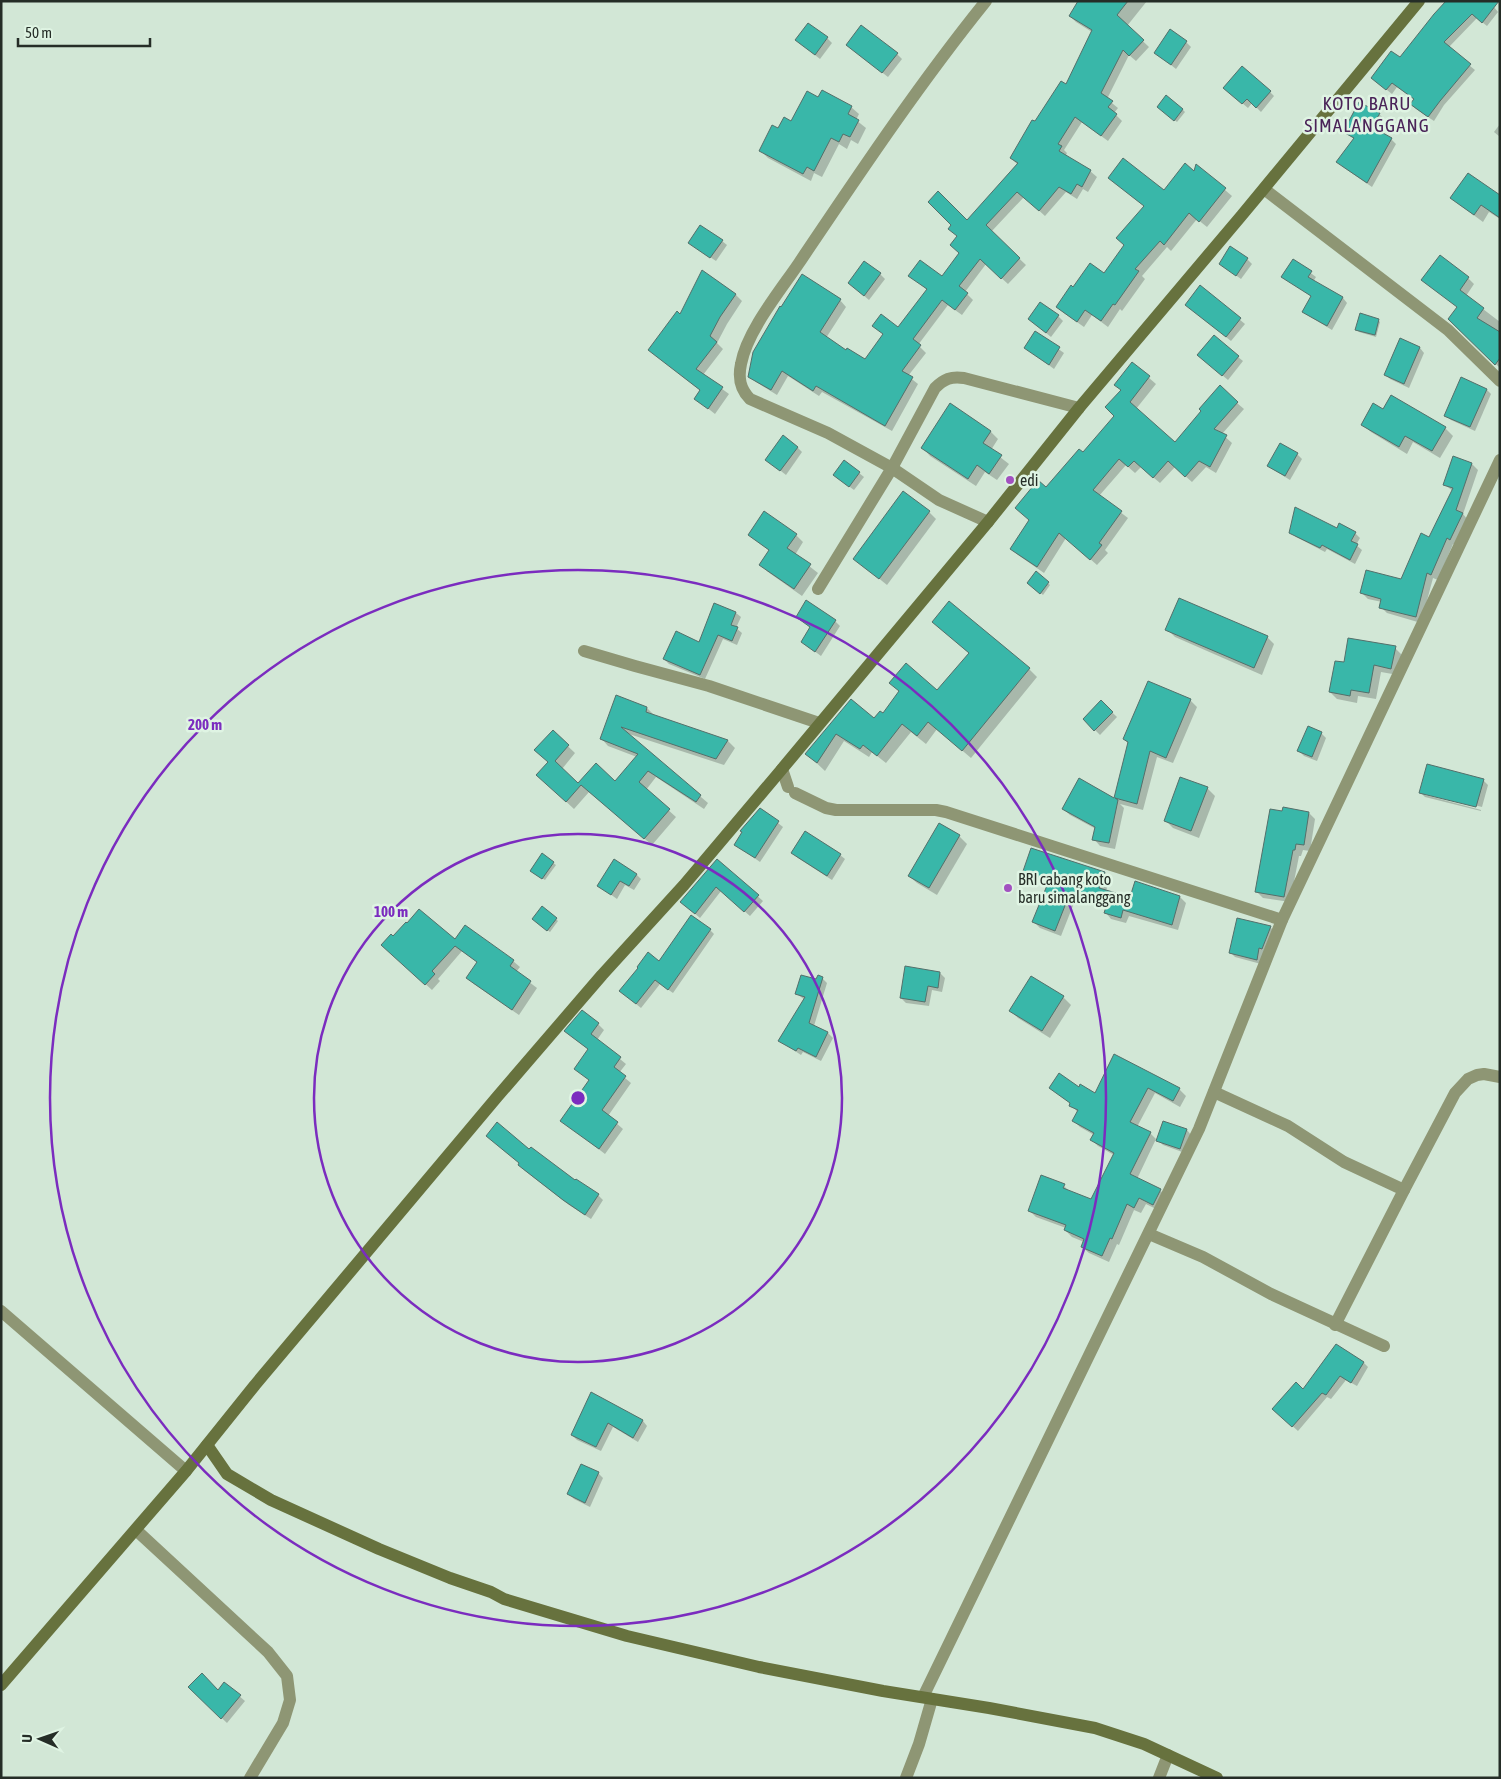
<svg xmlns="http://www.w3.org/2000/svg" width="1501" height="1779" font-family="'Asap Condensed',sans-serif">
	<rect width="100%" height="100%" fill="#d2e7d6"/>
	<g fill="#0003">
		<polygon points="1100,1 1147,1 1127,26 1149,47 1136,61 1129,55 1107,99 1118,108 1114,113 1122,121 1108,141 1082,122 1064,150 1067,153 1065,157 1090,171 1097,177 1088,192 1083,189 1077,199 1066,192 1045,216 1024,197 991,232 1026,265 1008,284 986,264 965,292 973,300 962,315 948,305 918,345 926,353 908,376 918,384 892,431 822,392 819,396 788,376 777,395 756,382 749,376 840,300 846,307 826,338 846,351 865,360 884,335 873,325 898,329 927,290 910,275 942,277 960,253 967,221 1017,164 1011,158 1036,123 1066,86 1092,32 1076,22 1070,16"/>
		<polygon points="1494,7 1498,12 1487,26 1477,18 1448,48 1475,70 1444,105 1434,121 1416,109 1411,104 1415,100 1397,87 1392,94 1372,78 1400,59 1435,15"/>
		<polygon points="827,38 832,43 820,59 796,40"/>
		<polygon points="1186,42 1191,47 1176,69 1156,53"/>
		<polygon points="852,49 897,54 902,59 888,77"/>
		<polygon points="1270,92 1274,96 1261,112 1252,103 1248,108 1230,93"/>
		<polygon points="819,98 851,107 859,114 856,120 866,128 858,144 851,140 847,149 839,144 822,177 814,173 811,181 768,158 761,151 779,130 792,122"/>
		<polygon points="1160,109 1183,110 1185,112 1177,122"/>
		<polygon points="1379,114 1384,119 1377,131 1391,139 1396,144 1372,187 1343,167 1354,139 1344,131"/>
		<polygon points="1500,124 1500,137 1494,132"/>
		<polygon points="1197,166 1232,196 1207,227 1197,219 1171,251 1167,247 1142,276 1145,279 1122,311 1120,309 1108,327 1092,315 1084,327 1064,313 1057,307 1073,289 1104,275 1125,245 1145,207 1109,178 1164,191 1195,173"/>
		<polygon points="1500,197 1500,219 1489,212 1483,222 1460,205 1452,198"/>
		<polygon points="722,241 727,245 716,261 695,247"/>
		<polygon points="1247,259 1252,264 1241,279 1220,264"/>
		<polygon points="1293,260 1316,277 1313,282 1343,298 1347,303 1332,330 1309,316 1304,312 1312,297 1283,276"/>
		<polygon points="703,272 736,295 742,301 727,324 717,343 723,349 703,375 729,394 715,414 696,399 701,391 649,350 681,316"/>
		<polygon points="880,274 885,279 869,300 849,283"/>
		<polygon points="1468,278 1474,284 1466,296 1500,322 1500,368 1449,319 1458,307 1423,280"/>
		<polygon points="1200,287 1245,324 1231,341 1191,309"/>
		<polygon points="1058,316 1063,321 1051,337 1029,319"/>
		<polygon points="1378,320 1380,322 1376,337 1359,332 1357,330"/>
		<polygon points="1036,333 1064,353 1054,369 1026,348"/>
		<polygon points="1420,348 1424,353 1409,388 1390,379 1385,374"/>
		<polygon points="1238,357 1243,361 1228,380 1204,360"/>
		<polygon points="1133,364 1156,384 1136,409 1175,444 1237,403 1244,409 1222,434 1232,443 1216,473 1206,467 1192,482 1175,467 1160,483 1141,467 1135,473 1126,465 1099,496 1128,518 1105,550 1108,553 1097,565 1066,538 1044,573 1018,555 1011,549 1030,520 1046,489 1083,454 1116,416 1122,391"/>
		<polygon points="1487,390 1491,394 1475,431 1451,420 1446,416"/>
		<polygon points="951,405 991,432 998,439 991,450 1009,464 997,480 985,472 976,486 930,456 923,448"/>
		<polygon points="1384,410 1445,428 1453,436 1440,458 1413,442 1407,454 1371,432 1363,425"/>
		<polygon points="797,447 802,452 786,475 772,464"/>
		<polygon points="1297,454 1302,459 1290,480 1274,470 1269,465"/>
		<polygon points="1472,464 1478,470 1463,514 1468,520 1456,545 1453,544 1438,580 1433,578 1421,623 1387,613 1381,607 1382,602 1368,599 1362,593 1402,581 1430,538 1453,491 1445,485"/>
		<polygon points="859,473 864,477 854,490 839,479"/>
		<polygon points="929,512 936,519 887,585 855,559"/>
		<polygon points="1338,530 1355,533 1360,538 1356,545 1362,550 1355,564 1327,549 1325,552 1296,537 1291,532"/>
		<polygon points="749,535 796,535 803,542 795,555 818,573 802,596 768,572 760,565 770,551"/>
		<polygon points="1036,573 1050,585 1043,595 1029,583"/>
		<polygon points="736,613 741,617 736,628 742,633 737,645 723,639 705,679 669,664 664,659 699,644"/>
		<polygon points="797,617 835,621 840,626 821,656 802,642 811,628"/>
		<polygon points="933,622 1029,669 1037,677 971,758 937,729 926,744 911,732 886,763 872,752 869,757 844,741 825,771 807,754 851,701 875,720 883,715 901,692 937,692 970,654"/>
		<polygon points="1167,629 1267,637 1274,644 1262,675 1175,637"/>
		<polygon points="1395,648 1402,655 1398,675 1381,672 1376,699 1358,696 1357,703 1337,699 1330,692 1345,664"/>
		<polygon points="1190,700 1197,707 1173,763 1157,757 1143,810 1120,804 1124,808 1115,849 1100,846 1094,839 1096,829 1070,815 1063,809 1115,800 1129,744 1124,739"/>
		<polygon points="1101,702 1117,717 1100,735 1084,719"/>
		<polygon points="647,708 655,716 728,741 735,748 724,765 626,733 708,803 704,809 656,777 646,790 676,817 652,845 589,792 574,809 545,782 553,732 575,753 562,769 578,784 616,783 637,757 608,746 601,738"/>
		<polygon points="1321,733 1326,738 1317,761 1304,756 1299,751"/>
		<polygon points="1483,780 1488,785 1482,807 1425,793 1425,795 1481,810 1481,811 1425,797 1420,792"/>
		<polygon points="1207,788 1215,796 1199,838 1173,828 1165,820"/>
		<polygon points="760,809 783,827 760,862 736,845"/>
		<polygon points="1309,813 1315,819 1310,851 1303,850 1301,856 1299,856 1290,902 1263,898 1256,891"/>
		<polygon points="959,836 967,844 937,895 917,883 909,876"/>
		<polygon points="793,853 840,855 845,859 832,880 798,858"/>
		<polygon points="542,855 556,865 545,880 533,873"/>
		<polygon points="717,860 763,901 750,916 721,891 700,918 686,906"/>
		<polygon points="1105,873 1110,879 1106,891 1130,898 1180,897 1186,903 1178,930 1129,916 1126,923 1111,919 1106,913 1106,910 1076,898 1061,936 1040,928 1034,922 1048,886 1029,880 1023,874"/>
		<polygon points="636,874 641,879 634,890 625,885 617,899 599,886"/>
		<polygon points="542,907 558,921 550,932 535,921"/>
		<polygon points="1270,927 1275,932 1261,964 1235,957 1230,952"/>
		<polygon points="710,930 714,934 673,993 660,984 641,1008 625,995 659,962"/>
		<polygon points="455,941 513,961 520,967 516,972 537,988 519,1015 474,984 468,978 478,963 462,951 438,979 440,981 432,990 389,951"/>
		<polygon points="940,973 945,978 942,992 932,990 929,1006 906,1003 901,998"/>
		<polygon points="822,978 827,983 814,1026 828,1033 833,1038 821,1061 803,1052 801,1055 780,1041 805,1000 797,994"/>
		<polygon points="1063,997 1071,1005 1050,1038 1018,1018 1011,1011"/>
		<polygon points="598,1024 604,1030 597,1040 626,1064 619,1073 631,1083 608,1116 623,1129 605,1154 562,1121 590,1081 576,1069 589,1050 572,1037"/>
		<polygon points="1115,1056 1180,1090 1186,1096 1180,1107 1155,1093 1137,1127 1150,1133 1156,1139 1137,1179 1160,1190 1166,1197 1160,1211 1146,1204 1141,1213 1134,1210 1119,1245 1117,1244 1109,1262 1089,1253 1082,1247 1084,1242 1072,1237 1065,1230 1066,1228 1036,1217 1029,1210 1064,1186 1070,1192 1091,1201 1114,1155 1098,1146 1092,1140 1094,1135 1080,1127 1074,1121 1078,1113 1071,1104 1051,1088 1079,1089 1096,1094"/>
		<polygon points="1164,1122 1187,1130 1191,1135 1185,1153 1163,1145 1158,1140"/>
		<polygon points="530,1151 576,1182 598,1195 603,1200 591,1219 569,1205 524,1170"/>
		<polygon points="1364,1363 1368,1367 1357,1386 1346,1380 1331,1399 1327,1397 1298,1431 1279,1414 1303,1390"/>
		<polygon points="592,1394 643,1421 647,1426 638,1442 613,1427 601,1451 577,1440 572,1435"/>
		<polygon points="598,1473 603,1478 590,1507 574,1499 569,1494"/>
		<polygon points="224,1683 245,1701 227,1723 189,1687 218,1692"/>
	</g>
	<g fill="#39b7a9" stroke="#546f6a">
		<polygon points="1078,1 1128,1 1117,15 1144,40 1129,56 1123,50 1101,93 1113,101 1108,107 1117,114 1101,136 1075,117 1058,144 1062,146 1059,151 1091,170 1082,187 1077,184 1071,194 1059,187 1039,211 1017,192 986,225 1020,258 1001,279 980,259 959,286 968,293 955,310 942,300 913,339 921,345 902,371 913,377 885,426 816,386 813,391 782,371 771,390 748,377 753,352 780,306 781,307 802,274 841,299 820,332 846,350 847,348 865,359 883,334 872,326 881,314 898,327 927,289 908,276 920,260 942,276 959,253 950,245 957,236 948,229 951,225 928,202 938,191 967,220 1018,163 1010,158 1032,120 1035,121 1061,81 1066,84 1092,30 1069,16"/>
		<polygon points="1446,1 1499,1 1482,23 1472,14 1444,42 1471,64 1440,101 1428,117 1410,104 1414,99 1392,83 1386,90 1371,78 1391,51 1400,57 1434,14"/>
		<polygon points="808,23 828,37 815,55 795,40"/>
		<polygon points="861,25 898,53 882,73 846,45"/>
		<polygon points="1170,29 1187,41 1171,65 1154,53"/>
		<polygon points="1242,66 1271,91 1256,108 1247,99 1242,104 1223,88"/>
		<polygon points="822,90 852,106 848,114 859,120 850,137 843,134 839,142 831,138 814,171 807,167 803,174 759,151 772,125 778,128 784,117 791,121 807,91 818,97"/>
		<polygon points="1166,95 1183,109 1174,121 1157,107"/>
		<polygon points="1359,102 1380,113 1372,127 1392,138 1367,183 1336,162 1354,138 1343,132"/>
		<polygon points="1123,158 1164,190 1185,163 1194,171 1196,164 1226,188 1199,222 1189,213 1164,245 1160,241 1135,269 1139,271 1115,305 1113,304 1101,321 1085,310 1077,322 1056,307 1071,285 1073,287 1090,263 1104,273 1124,245 1116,238 1144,206 1108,178"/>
		<polygon points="1468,173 1500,195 1500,218 1481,205 1474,215 1450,198"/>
		<polygon points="700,225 723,240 710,258 688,243"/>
		<polygon points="1230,246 1248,258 1236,276 1219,264"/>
		<polygon points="1440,255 1469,277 1460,290 1484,308 1477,318 1500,332 1500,358 1495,365 1448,319 1457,307 1421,280"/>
		<polygon points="1293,259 1312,271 1308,277 1343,297 1327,326 1302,312 1311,296 1281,277"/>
		<polygon points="864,261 881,273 864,296 848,283"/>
		<polygon points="702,270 736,294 720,317 710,336 717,342 696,369 723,387 708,409 694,399 700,390 648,350 677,311 680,314"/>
		<polygon points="1200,285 1241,318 1226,337 1185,305"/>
		<polygon points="1040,302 1059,315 1046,333 1028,319"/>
		<polygon points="1360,313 1379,319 1375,335 1355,330"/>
		<polygon points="1035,331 1060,347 1049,365 1024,348"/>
		<polygon points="1214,335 1239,356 1222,376 1197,355"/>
		<polygon points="1400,338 1420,347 1404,384 1384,375"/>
		<polygon points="1132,362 1150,376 1130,402 1175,442 1201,411 1199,409 1220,385 1238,402 1214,429 1227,435 1210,467 1199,461 1185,477 1168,461 1153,478 1134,461 1128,467 1119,459 1093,490 1122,511 1099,543 1102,545 1090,560 1059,533 1037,567 1010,549 1029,520 1015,508 1038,480 1046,487 1079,449 1083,452 1114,416 1105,407 1121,390 1114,385"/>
		<polygon points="1461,377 1487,389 1470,427 1444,416"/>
		<polygon points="1391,395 1446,427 1432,451 1405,436 1399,447 1361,425 1373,403 1383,409"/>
		<polygon points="950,403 991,431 983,443 1002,455 989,474 977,465 968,479 921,448"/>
		<polygon points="783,435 798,447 780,471 765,460"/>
		<polygon points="1280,443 1298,453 1285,476 1267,466"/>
		<polygon points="1453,456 1472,463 1456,510 1463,513 1450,540 1447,538 1431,575 1427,573 1416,617 1379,608 1381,599 1360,593 1366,570 1401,579 1421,533 1429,537 1453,488 1443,485"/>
		<polygon points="844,460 860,472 849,487 833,475"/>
		<polygon points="903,491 930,511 879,579 853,559"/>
		<polygon points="1295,507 1337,528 1339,523 1356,532 1351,541 1358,544 1350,560 1322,545 1320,548 1289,533"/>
		<polygon points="764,511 797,534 787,548 811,564 794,589 759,565 769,550 748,535"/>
		<polygon points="1036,571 1049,582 1040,594 1027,583"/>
		<polygon points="1179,598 1268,636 1254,668 1165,630"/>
		<polygon points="806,600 836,620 815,652 801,642 810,627 796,617"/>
		<polygon points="949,601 1030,668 962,751 928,722 917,736 902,724 877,756 863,745 860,749 836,734 817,763 805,754 851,699 874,718 880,711 883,713 899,691 889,683 906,663 937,690 969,653 932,622"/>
		<polygon points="714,603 736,612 731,625 738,627 732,641 718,635 700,675 663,659 676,631 699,642"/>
		<polygon points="1348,638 1396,646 1391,669 1374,665 1369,693 1351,690 1350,696 1329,692 1335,661 1344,662"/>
		<polygon points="1148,681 1191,699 1166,758 1150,751 1137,804 1115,798 1118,800 1109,843 1092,840 1095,827 1062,809 1079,778 1114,798 1128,742 1123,739"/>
		<polygon points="616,695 647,707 646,712 728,740 716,759 621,727 701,795 696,802 648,771 639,782 670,809 644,839 581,785 566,802 536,775 548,762 534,750 553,730 569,745 555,761 578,783 596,763 615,781 638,754 600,739"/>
		<polygon points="1101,700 1113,712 1094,731 1083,719"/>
		<polygon points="1308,726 1322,732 1312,757 1297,751"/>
		<polygon points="1427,764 1484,779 1476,807 1419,793"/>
		<polygon points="1180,777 1208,787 1191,831 1164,821"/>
		<polygon points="1283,807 1309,812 1304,845 1296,844 1295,850 1293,850 1284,897 1255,892 1270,809 1282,811"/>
		<polygon points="760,808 779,821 755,858 734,845 742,832 740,831"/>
		<polygon points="939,823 960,835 929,888 908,876"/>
		<polygon points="805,831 841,854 827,876 791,853"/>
		<polygon points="1031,848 1105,872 1099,888 1130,897 1135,881 1180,896 1172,925 1123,910 1121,918 1104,913 1106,907 1070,893 1055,931 1032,922 1048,883 1022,874"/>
		<polygon points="542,853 554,862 542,879 530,871"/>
		<polygon points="614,859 637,874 629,886 620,881 611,895 597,886"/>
		<polygon points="717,859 759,895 744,912 716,887 695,914 680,902"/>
		<polygon points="542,906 557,918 547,931 532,919"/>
		<polygon points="419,909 455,939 465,925 514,960 510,966 531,981 512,1010 466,978 477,962 455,946 432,971 435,974 425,985 381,945 391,934 393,936 406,922 407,923"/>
		<polygon points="691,915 711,929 668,990 655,980 636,1004 619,991 638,968 637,967 648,952 659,961"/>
		<polygon points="1237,918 1271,926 1262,949 1259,948 1257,960 1229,953"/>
		<polygon points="905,966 940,972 938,988 928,986 925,1002 900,998"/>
		<polygon points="801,975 816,979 818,975 823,977 809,1023 828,1032 816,1057 798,1048 796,1051 778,1041 805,997 795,994"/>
		<polygon points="1031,976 1064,996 1042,1031 1009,1011"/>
		<polygon points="582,1010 599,1023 591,1034 621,1057 614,1067 626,1076 602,1110 618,1122 599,1149 560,1121 589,1080 574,1069 588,1049 564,1031"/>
		<polygon points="1114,1054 1180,1088 1173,1101 1148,1088 1130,1122 1151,1132 1130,1174 1161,1189 1153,1205 1139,1198 1134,1208 1127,1204 1112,1239 1110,1238 1102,1256 1081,1247 1084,1239 1064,1230 1066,1225 1028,1211 1041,1175 1065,1184 1063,1188 1091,1199 1114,1153 1090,1140 1094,1133 1072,1121 1078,1110 1069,1106 1070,1103 1049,1088 1059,1073 1079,1087 1080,1084 1095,1093"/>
		<polygon points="1163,1121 1187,1129 1180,1149 1156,1141"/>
		<polygon points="497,1122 529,1149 531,1147 575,1180 576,1179 599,1194 585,1215 563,1200 518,1165 519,1163 486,1136"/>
		<polygon points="1336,1344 1364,1362 1351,1383 1340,1376 1326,1395 1322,1393 1292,1427 1272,1409 1296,1382 1303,1389"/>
		<polygon points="591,1392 643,1420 633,1438 608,1423 596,1447 571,1435"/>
		<polygon points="581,1464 599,1472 585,1503 567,1494"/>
		<polygon points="202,1673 218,1690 224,1682 241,1695 221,1719 188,1687"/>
	</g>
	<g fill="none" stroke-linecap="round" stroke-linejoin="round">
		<g stroke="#8e9674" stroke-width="12">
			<path d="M 986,1 C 919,84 859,174 799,263 C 780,291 747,331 741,364 C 738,378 740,389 750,399 L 828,433 L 892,468 L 939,500 L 988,522"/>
			<polyline points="1264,189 1448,330 1500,381"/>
			<path d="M 818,589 L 892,468 L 935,388 C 944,379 951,376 964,378 L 1079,408"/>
			<polyline points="584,651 635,666 709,686 819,723"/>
			<polyline points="782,769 788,787"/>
			<polyline points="795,793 826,808 836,810 936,810 946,812 1282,920"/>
			<polyline points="1214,1092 1288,1126 1344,1162 1404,1190 1335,1325"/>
			<polyline points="1404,1190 1455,1093 1468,1079 1477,1075 1484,1074 1500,1077"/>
			<polyline points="1149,1234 1203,1257 1271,1294 1384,1346"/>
			<polyline points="1,1311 186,1471"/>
			<polyline points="136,1530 268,1652 287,1676 290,1700 283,1723 250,1778"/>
			<polyline points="923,1697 1199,1129 1282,920 1500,460"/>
			<polyline points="906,1778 919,1744 932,1699"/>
			<polyline points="1159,1778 1168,1755"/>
		</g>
		<g stroke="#67723e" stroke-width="12">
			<polyline points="207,1445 227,1474 271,1500 379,1549 450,1578 491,1592 504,1599 627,1636 759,1667 883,1691 989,1708 1095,1728 1144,1744 1217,1778"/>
			<polyline points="1,1685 186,1471 255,1385 497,1097 602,975 684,885 782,769 988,522 1079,408 1242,215 1419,1"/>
		</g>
	</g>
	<g fill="none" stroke="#7b2cbf" stroke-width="2.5">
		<circle cx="578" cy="1098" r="264"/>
		<circle cx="578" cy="1098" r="528"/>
	</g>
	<g fill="#a251c0" stroke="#dff4e3" stroke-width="2">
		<circle cx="1010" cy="480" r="5"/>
		<circle cx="1008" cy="888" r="5"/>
	</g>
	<g text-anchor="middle" stroke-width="5" stroke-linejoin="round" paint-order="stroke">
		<g font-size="16" fill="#252d27" stroke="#dff4e3" text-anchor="start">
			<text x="1020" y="486">edi</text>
			<text x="1018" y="885">BRI cabang koto<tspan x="1018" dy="18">baru simalanggang</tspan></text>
		</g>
		<g font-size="19" letter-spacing="1" fill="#4a2358" stroke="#dff4e3">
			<text x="1367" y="110">KOTO BARU<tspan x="1367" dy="22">SIMALANGGANG</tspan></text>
		</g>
	</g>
	<circle cx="578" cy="1098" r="8" fill="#7b2cbf" stroke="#dff4e3" stroke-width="2.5"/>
	<g font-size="15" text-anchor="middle" font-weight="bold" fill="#7b2cbf" stroke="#dff4e3" stroke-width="5" stroke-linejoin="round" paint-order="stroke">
		<text x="205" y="730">200 m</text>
		<text x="391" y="917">100 m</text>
	</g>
	<rect width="1501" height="1779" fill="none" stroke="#252d27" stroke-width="5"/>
	<g transform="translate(40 1739) rotate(272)" stroke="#dff4e3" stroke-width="4" paint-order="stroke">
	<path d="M0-4L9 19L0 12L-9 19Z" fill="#252d27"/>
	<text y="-8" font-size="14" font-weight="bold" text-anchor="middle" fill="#252d27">U</text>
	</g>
	<path d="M18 38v8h132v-8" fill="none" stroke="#252d27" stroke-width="2.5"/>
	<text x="25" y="38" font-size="15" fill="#252d27" stroke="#dff4e3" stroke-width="4" paint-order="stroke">50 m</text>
</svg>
